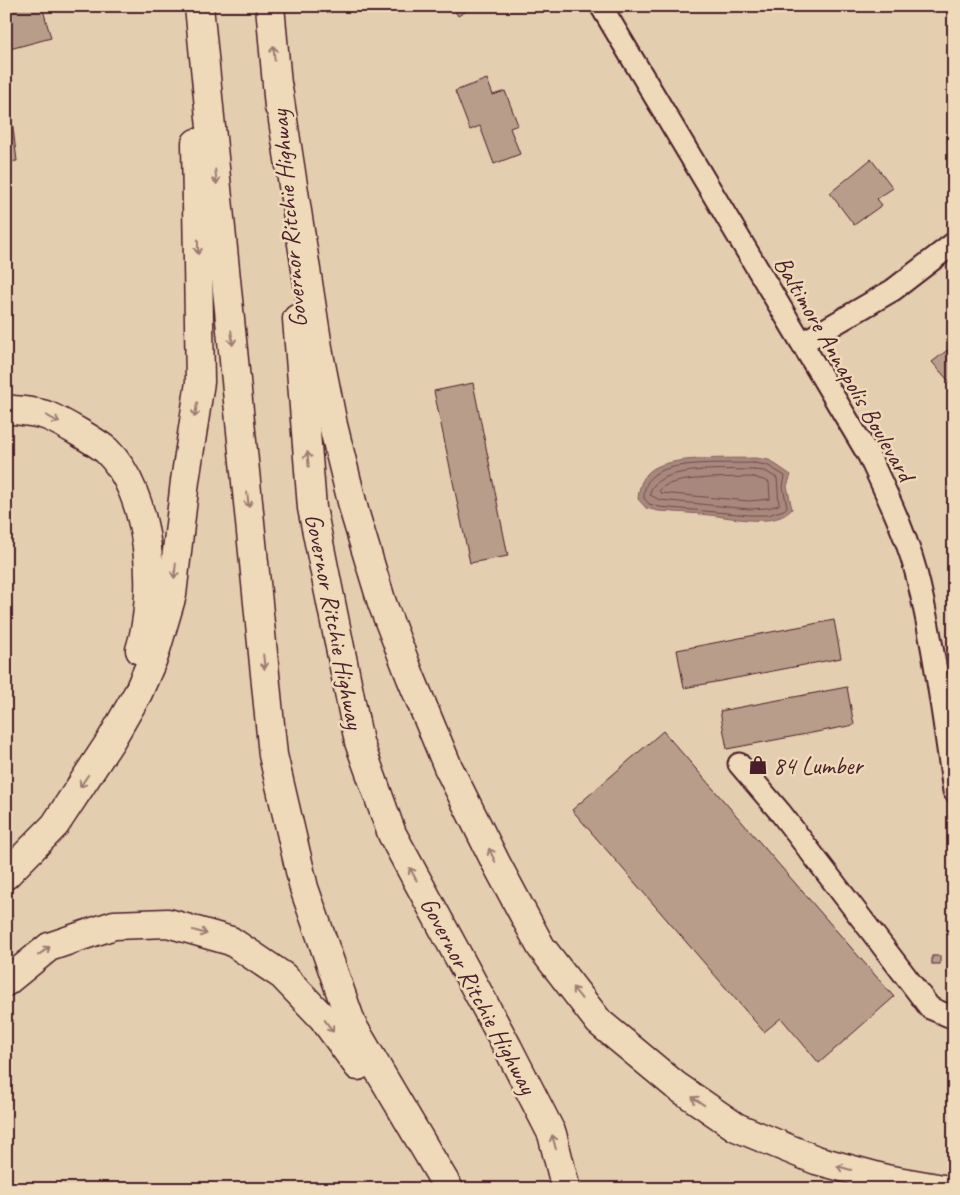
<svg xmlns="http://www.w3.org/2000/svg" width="960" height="1195" font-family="Caveat,sans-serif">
	<rect width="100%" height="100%" fill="#e4ceb0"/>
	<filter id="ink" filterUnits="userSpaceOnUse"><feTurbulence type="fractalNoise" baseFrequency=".02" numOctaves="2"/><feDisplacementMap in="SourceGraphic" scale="10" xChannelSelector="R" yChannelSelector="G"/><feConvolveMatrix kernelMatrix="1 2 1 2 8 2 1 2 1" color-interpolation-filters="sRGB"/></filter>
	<g filter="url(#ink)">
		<path fill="#a8887b" stroke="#825e5b" d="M 755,458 L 769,460 L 791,475 L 787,486 L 792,509 C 776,529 731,517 709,515 C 692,513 675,512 658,511 L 646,508 L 638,499 C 639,488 641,479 650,471 C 669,455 729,459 755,458 Z"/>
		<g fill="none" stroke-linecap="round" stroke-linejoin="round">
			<g stroke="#70494b" stroke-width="1">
				<path d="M 754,463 L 767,465 L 785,476 L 783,487 L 787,507 L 784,510 L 768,515 L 749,515 L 659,507 L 649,504 L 644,498 C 644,489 647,479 655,474 C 676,460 728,464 754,463 Z"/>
				<path d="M 754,470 L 765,471 L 777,478 L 779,505 L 767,508 L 749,509 L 660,500 L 650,495 C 652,464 731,470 754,470 Z"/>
				<path d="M 754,477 L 769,482 L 770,499 L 749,501 L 661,493 L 659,491 C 668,475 735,478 754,477 Z"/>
			</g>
		</g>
		<g fill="#b99d8b" stroke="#4a1f2b">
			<polygon points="25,6 42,6 51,38 6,50 6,12"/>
			<polygon points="452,6 475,6 458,16"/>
			<polygon points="6,71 17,161 6,162"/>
			<polygon points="487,79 493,95 505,91 518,125 510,128 520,154 494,164 480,126 470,130 455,91"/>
			<polygon points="871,159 893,188 877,199 882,205 854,225 830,193"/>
			<polygon points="954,345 954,387 932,362"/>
			<polygon points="473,383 508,556 470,563 434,391"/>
			<polygon points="834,620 841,658 684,688 677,650"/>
			<polygon points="847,687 854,725 727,749 720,711"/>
			<polygon points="663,731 894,997 819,1063 781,1018 764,1032 572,810"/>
			<rect x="932" y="956" width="8" height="8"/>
		</g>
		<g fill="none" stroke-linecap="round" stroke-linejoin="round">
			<g stroke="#4a1f2b" stroke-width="25">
				<g id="minor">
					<path d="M 601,6 L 869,456 C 888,497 909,540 919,584 C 935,652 944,722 954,791"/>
					<polyline points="802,343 893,290 954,243"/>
					<polyline points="739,764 780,812 930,1008 954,1018"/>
				</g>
			</g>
			<g stroke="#4a1f2b" stroke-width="31">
				<g id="highway">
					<polyline points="199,6 273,755 304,888 352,1025 449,1189"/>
					<polyline points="270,6 279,107"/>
					<polyline points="278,88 319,354 333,425 355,514 382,603 411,678 448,767 496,863 541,947 599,1022 675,1085 736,1127 816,1160 886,1179 943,1189"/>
					<polyline points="297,319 312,508 359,742 392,834 508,1048 552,1134 566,1189"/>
					<path d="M 6,409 C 19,411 36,411 48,416 C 60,421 97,442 107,451 C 151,494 158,593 140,650"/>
					<polyline points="6,875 55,825 111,740 138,693 154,656 172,595 185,481 200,382 196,143"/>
					<polyline points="6,982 49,947 114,925 168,923 231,941 283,976 323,1018 358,1066"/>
				</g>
			</g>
			<use href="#minor" stroke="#eed9b8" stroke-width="21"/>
			<use href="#highway" stroke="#eed9b8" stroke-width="28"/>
		</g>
		<defs><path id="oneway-shaft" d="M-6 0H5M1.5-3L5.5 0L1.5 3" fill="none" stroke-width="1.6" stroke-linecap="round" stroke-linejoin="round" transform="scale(1.25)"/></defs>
		<g stroke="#9c7c72">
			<use href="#oneway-shaft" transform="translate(274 53) rotate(-95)"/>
			<use href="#oneway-shaft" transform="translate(216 177) rotate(84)"/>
			<use href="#oneway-shaft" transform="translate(198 247) rotate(89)"/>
			<use href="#oneway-shaft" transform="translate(232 338) rotate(84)"/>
			<use href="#oneway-shaft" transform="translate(196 410) rotate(99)"/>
			<use href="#oneway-shaft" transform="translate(53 419) rotate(29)"/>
			<use href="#oneway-shaft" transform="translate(308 459) rotate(-95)"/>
			<use href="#oneway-shaft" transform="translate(248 500) rotate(84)"/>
			<use href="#oneway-shaft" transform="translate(175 571) rotate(96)"/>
			<use href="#oneway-shaft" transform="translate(264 662) rotate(84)"/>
			<use href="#oneway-shaft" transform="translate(84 781) rotate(124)"/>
			<use href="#oneway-shaft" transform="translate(492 855) rotate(-116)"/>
			<use href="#oneway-shaft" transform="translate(413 874) rotate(-119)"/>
			<use href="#oneway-shaft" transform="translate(200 932) rotate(16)"/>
			<use href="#oneway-shaft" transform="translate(44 951) rotate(-36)"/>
			<use href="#oneway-shaft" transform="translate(577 993) rotate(-128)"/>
			<use href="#oneway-shaft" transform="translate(329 1026) rotate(54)"/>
			<use href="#oneway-shaft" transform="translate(698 1101) rotate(-146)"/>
			<use href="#oneway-shaft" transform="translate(554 1142) rotate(-105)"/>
			<use href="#oneway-shaft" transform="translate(844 1168) rotate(-164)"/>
		</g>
	</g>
	<defs>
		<g id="shop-bare" transform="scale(1.5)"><path d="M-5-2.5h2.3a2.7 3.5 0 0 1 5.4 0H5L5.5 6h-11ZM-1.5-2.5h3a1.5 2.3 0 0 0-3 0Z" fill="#4a1f2b" stroke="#eed9b8" stroke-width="2.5" paint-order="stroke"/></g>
	</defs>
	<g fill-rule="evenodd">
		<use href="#shop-bare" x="758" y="765"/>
	</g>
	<g text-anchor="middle" stroke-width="5" stroke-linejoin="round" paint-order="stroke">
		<g font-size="25" fill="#4a1f2b" stroke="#eed9b8">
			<text transform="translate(288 219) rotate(-95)" y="9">Governor Ritchie Highway</text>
			<text transform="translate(845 368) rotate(60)" y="9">Baltimore Annapolis Boulevard</text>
			<text transform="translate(335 621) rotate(79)" y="9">Governor Ritchie Highway</text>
			<text transform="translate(479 995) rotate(62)" y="9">Governor Ritchie Highway</text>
		</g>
		<g font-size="25" fill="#4a1f2b" stroke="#eed9b8" text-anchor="start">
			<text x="773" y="774">84 Lumber</text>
		</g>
	</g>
	<rect width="960" height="1195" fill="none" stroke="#eed9b8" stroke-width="25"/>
	<rect x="12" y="12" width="935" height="1170" fill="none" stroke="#4a1f2b" stroke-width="2" filter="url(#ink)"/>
</svg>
